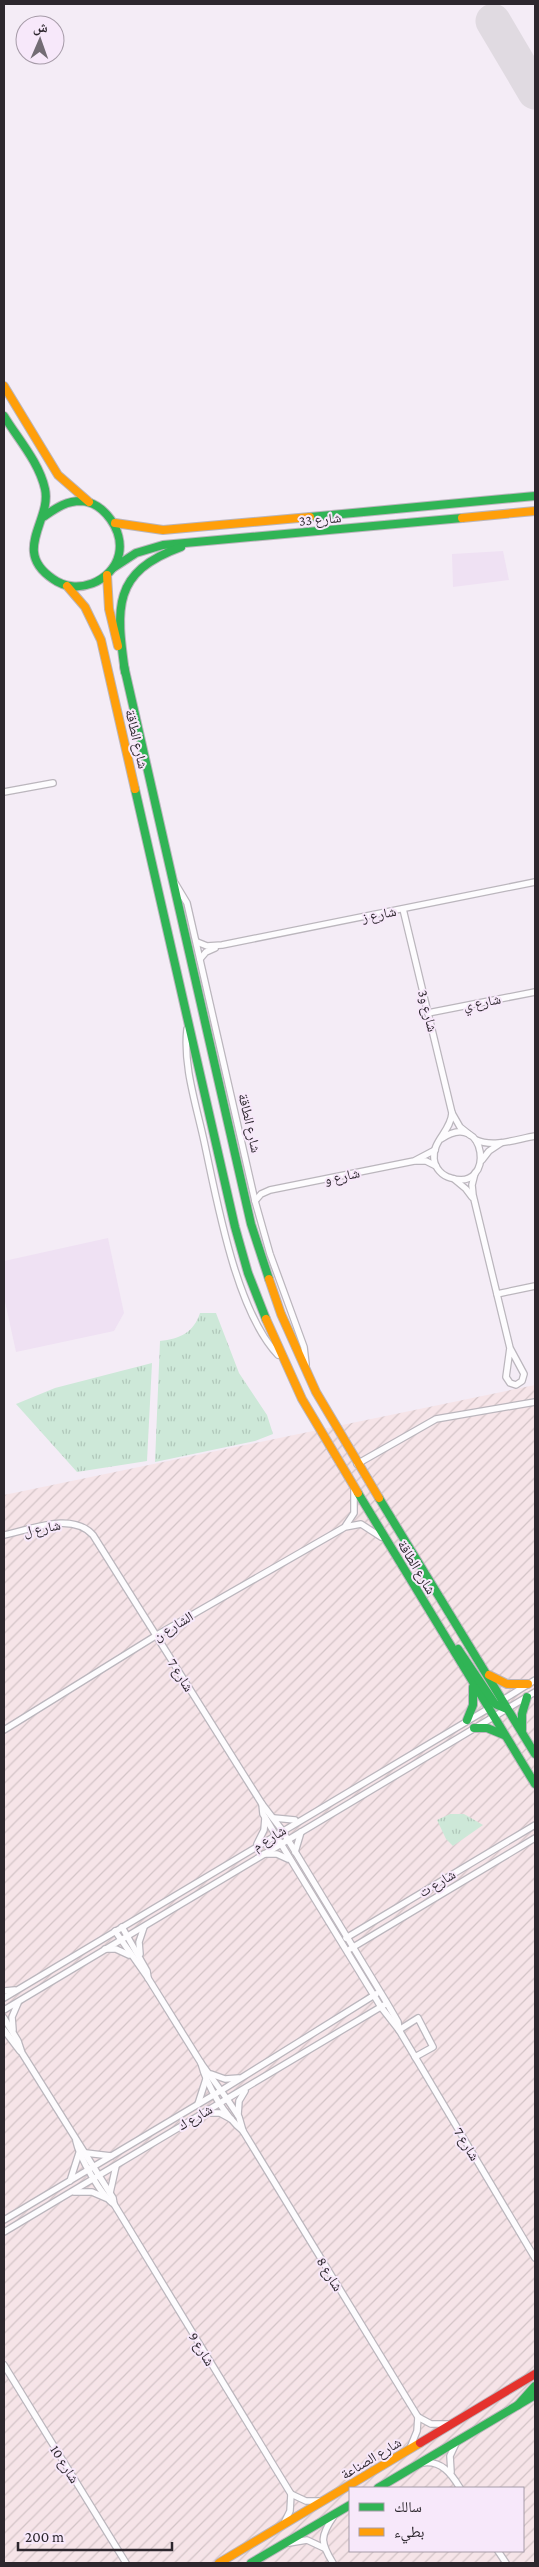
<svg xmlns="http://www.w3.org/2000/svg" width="539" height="2567" font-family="'Crimson Pro','Noto Naskh Arabic',serif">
	<defs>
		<pattern id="industrial-furrows" width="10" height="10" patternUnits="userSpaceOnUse" patternTransform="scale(1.25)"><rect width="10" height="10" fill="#f6e4e8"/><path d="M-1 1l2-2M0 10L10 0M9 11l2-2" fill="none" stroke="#d3c4c7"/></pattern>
		<pattern id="grass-tufts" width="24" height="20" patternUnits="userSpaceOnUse" patternTransform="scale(1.25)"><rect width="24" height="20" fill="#cde8d8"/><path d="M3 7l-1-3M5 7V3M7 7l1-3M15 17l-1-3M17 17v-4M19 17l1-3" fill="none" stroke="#b0c7ba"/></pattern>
	</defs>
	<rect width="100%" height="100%" fill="#f4ecf6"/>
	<g fill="#efe1f3">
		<polygon points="503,551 509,580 453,587 452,554"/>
		<polygon points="108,1238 124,1313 114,1331 16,1352 4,1297 4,1261"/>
	</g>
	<path fill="url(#industrial-furrows)" fill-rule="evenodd" d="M 535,1385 L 535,2563 L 4,2563 L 4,1495 ZM 350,2488 L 523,2488 L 523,2551 L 350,2551 Z"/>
	<g fill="url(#grass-tufts)">
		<path d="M 200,1313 L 216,1313 L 239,1373 L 267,1415 L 273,1434 L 255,1441 L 155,1462 L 160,1341 C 180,1339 194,1332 200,1313 Z"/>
		<polygon points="152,1363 147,1461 77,1472 16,1404 55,1388"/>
		<polygon points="450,1814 464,1814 483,1825 453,1846 446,1839 437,1820"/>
	</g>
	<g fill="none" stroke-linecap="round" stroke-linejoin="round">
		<polyline stroke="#e0dae1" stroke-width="14" points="524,73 535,66"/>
		<polyline stroke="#e0dae1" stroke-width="35" points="493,21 535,92"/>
		<g stroke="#bbb6bd" stroke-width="8">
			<g id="street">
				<polyline points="4,792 53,783"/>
				<polyline points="175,883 187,903 255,1201 270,1254 304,1347 306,1364"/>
				<polyline points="403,909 452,1113 460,1127 470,1135"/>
				<polyline points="197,942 207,946 222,945 535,882"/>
				<polyline points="200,959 206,952 215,948"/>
				<polyline points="428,1013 535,992"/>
				<path d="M 187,1029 C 183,1066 196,1104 204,1141 C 217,1201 236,1311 278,1355"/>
				<path d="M 441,1139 C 487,1107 496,1193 451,1178 C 442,1176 435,1168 434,1159 C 432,1141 451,1131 452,1113"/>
				<path d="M 476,1140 C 494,1148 517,1139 535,1136"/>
				<polyline points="482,1160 489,1151 501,1143"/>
				<polyline points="416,1161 426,1161 436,1166"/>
				<polyline points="475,1173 472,1185 473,1195 510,1348 524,1374 522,1381 516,1385 510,1383 506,1377 510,1348"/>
				<polyline points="454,1179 466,1189 472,1197"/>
				<polyline points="255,1201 261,1194 270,1190 414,1161 435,1150"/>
				<polyline points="497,1294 535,1286"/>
				<polyline points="357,1464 436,1419 535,1402"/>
				<polyline points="346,1525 354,1513 354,1490"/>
				<path d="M 4,1535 C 30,1530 72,1511 93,1535 L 262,1804 L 282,1830 L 387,2003 L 398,2022 L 399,2030"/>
				<polyline points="501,1701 535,1680"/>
				<polyline points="4,1730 157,1635 345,1527 361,1524 381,1537"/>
				<polyline points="262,1804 263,1814 275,1834 381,2007 399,2030 535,2258"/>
				<polyline points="274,1818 295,1820"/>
				<polyline points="257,1844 264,1830 265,1818"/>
				<polyline points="295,1852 301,1832"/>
				<polyline points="264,1854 277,1854 288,1859"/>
				<polyline points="122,1927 147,1971 148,1978"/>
				<polyline points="115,1931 148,1978 201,2063 227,2099 239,2117 243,2131"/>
				<polyline points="346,1938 535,1825"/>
				<polyline points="105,1949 116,1949 129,1955"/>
				<polyline points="350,1949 535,1838"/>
				<polyline points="140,1954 139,1942 144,1927"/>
				<polyline points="4,1991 15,1990"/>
				<polyline points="4,1998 491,1707"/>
				<polyline points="4,2010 535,1692"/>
				<polyline points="4,2018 18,2041 22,2053 113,2198 114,2204 291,2494 306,2501 321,2501"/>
				<polyline points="4,2030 20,2051"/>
				<polyline points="13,2030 12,2017 18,2003"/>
				<polyline points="399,2030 418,2018 433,2047 415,2057"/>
				<path d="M 201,2063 C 207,2086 224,2115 243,2131 L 418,2417 L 431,2424 L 449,2424"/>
				<polyline points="211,2074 225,2079 239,2078"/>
				<polyline points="198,2104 206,2079"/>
				<polyline points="204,2113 220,2113 231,2119"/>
				<polyline points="238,2115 239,2101 245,2091"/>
				<path d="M 76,2141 C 79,2156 101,2196 114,2204"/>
				<polyline points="86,2153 111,2156"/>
				<polyline points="70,2181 79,2153"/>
				<polyline points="74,2192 92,2192 106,2198"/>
				<polyline points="110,2193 116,2166"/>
				<polyline points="4,2220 222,2090 376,1994"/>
				<polyline points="4,2232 384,2005"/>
				<polyline points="4,2365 126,2563"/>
				<polyline points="410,2448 417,2431 418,2417"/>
				<path d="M 422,2463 C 441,2460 451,2473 460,2488"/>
				<polyline points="451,2472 450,2456 457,2441"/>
				<polyline points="284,2523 290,2511 291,2494"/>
				<polyline points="289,2543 307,2540 324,2548"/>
				<polyline points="498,2551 506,2563"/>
				<path d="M 333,2563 C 320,2542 320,2536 334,2516"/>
			</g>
		</g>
		<g stroke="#bbb6bd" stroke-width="10">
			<g id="fast">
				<path d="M 4,416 C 18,439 39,462 45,489 C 52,520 11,551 53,579 C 76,596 113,582 119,554 C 124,531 104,502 81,501 C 65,501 55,509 43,517"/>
				<polyline points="310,517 535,496"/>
				<polyline points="113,568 136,553 163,545 462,518"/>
				<polyline points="124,666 251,1224 269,1279"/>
				<path d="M 125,672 C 116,608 112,572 181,547"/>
				<polyline points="135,789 235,1227 248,1273 266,1319"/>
				<polyline points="358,1493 535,1784"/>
				<polyline points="379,1498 535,1754"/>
				<polyline points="458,1649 495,1704 507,1709"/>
				<polyline points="467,1720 473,1705 473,1687"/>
				<polyline points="474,1728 487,1728 504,1735"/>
				<polyline points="522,1730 522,1714 527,1697"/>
				<polyline points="518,2405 535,2386"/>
				<polyline points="378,2488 535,2395"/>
				<polyline points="251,2563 350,2505"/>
			</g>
		</g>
		<g stroke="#bbb6bd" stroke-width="10">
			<g id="slow">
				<polyline points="4,386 58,475 89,502"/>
				<polyline points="462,518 535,511"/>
				<polyline points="115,523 163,530 310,517"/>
				<polyline points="107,575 109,609 118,646"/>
				<polyline points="67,586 85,607 101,640 135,789"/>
				<polyline points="269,1279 281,1314 316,1392 379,1498"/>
				<polyline points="266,1319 302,1399 358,1493"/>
				<polyline points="489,1675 507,1684 528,1684"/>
				<polyline points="219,2563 420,2443"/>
			</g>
		</g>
		<g stroke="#bbb6bd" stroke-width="10">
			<polyline id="jam" points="420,2443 535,2374"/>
		</g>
		<use href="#street" stroke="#fdfcfe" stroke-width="5.5"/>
		<use href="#fast" stroke="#30b455" stroke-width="8"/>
		<use href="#slow" stroke="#ff9f0a" stroke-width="8"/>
		<use href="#jam" stroke="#e5322d" stroke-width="8"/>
	</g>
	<g text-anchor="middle" stroke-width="4" stroke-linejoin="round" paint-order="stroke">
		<g font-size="14" fill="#2d272e" stroke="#f7e8fa">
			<text transform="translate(320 519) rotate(-5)" y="5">شارع 33</text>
			<text transform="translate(137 739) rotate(77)" y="5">شارع الطاقة</text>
			<text transform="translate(379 914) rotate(-11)" y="5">شارع ز</text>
			<text transform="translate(482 1002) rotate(-11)" y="5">شارع ي</text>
			<text transform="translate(428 1011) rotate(76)" y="5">شارع و3</text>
			<text transform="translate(250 1123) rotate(77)" y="5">شارع الطاقة</text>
			<text transform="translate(342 1176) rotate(-12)" y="5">شارع و</text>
			<text transform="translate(42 1528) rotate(-11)" y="5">شارع ل</text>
			<text transform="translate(417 1567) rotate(59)" y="5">شارع الطاقة</text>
			<text transform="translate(173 1626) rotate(-31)" y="5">الشارع ن</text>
			<text transform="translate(181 1675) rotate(58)" y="5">شارع 7</text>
			<text transform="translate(269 1838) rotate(-31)" y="5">شارع م</text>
			<text transform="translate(437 1883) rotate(-31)" y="5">شارع ت</text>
			<text transform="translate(195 2117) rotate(-30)" y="5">شارع ك</text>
			<text transform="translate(467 2144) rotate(59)" y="5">شارع 7</text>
			<text transform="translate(330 2274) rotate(59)" y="5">شارع 8</text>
			<text transform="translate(202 2349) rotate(59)" y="5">شارع 9</text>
			<text transform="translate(371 2458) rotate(-31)" y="5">شارع الصناعة</text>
			<text transform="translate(65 2464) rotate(58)" y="5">شارع 10</text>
		</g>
	</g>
	<rect width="539" height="2567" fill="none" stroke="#2d272e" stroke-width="10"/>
	<rect x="349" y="2487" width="175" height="65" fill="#f7e8fa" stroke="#a69ba8"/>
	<rect x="359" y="2503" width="25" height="8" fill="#30b455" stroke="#a69ba8"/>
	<text x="394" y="2512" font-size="15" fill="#2d272e">سالك</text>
	<rect x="359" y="2528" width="25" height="8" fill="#ff9f0a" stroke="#a69ba8"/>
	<text x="394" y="2537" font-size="15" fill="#2d272e">بطيء</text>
	<g transform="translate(40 40) rotate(2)"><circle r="24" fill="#f7e8fa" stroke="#a69ba8"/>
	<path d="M0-4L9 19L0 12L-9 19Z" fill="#736c74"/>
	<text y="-8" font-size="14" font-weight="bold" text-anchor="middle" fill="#2d272e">ش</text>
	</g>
	<path d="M18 2542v8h154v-8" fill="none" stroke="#2d272e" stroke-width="2.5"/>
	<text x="25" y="2542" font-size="15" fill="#2d272e" stroke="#f7e8fa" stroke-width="4" paint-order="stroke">200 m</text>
</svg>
